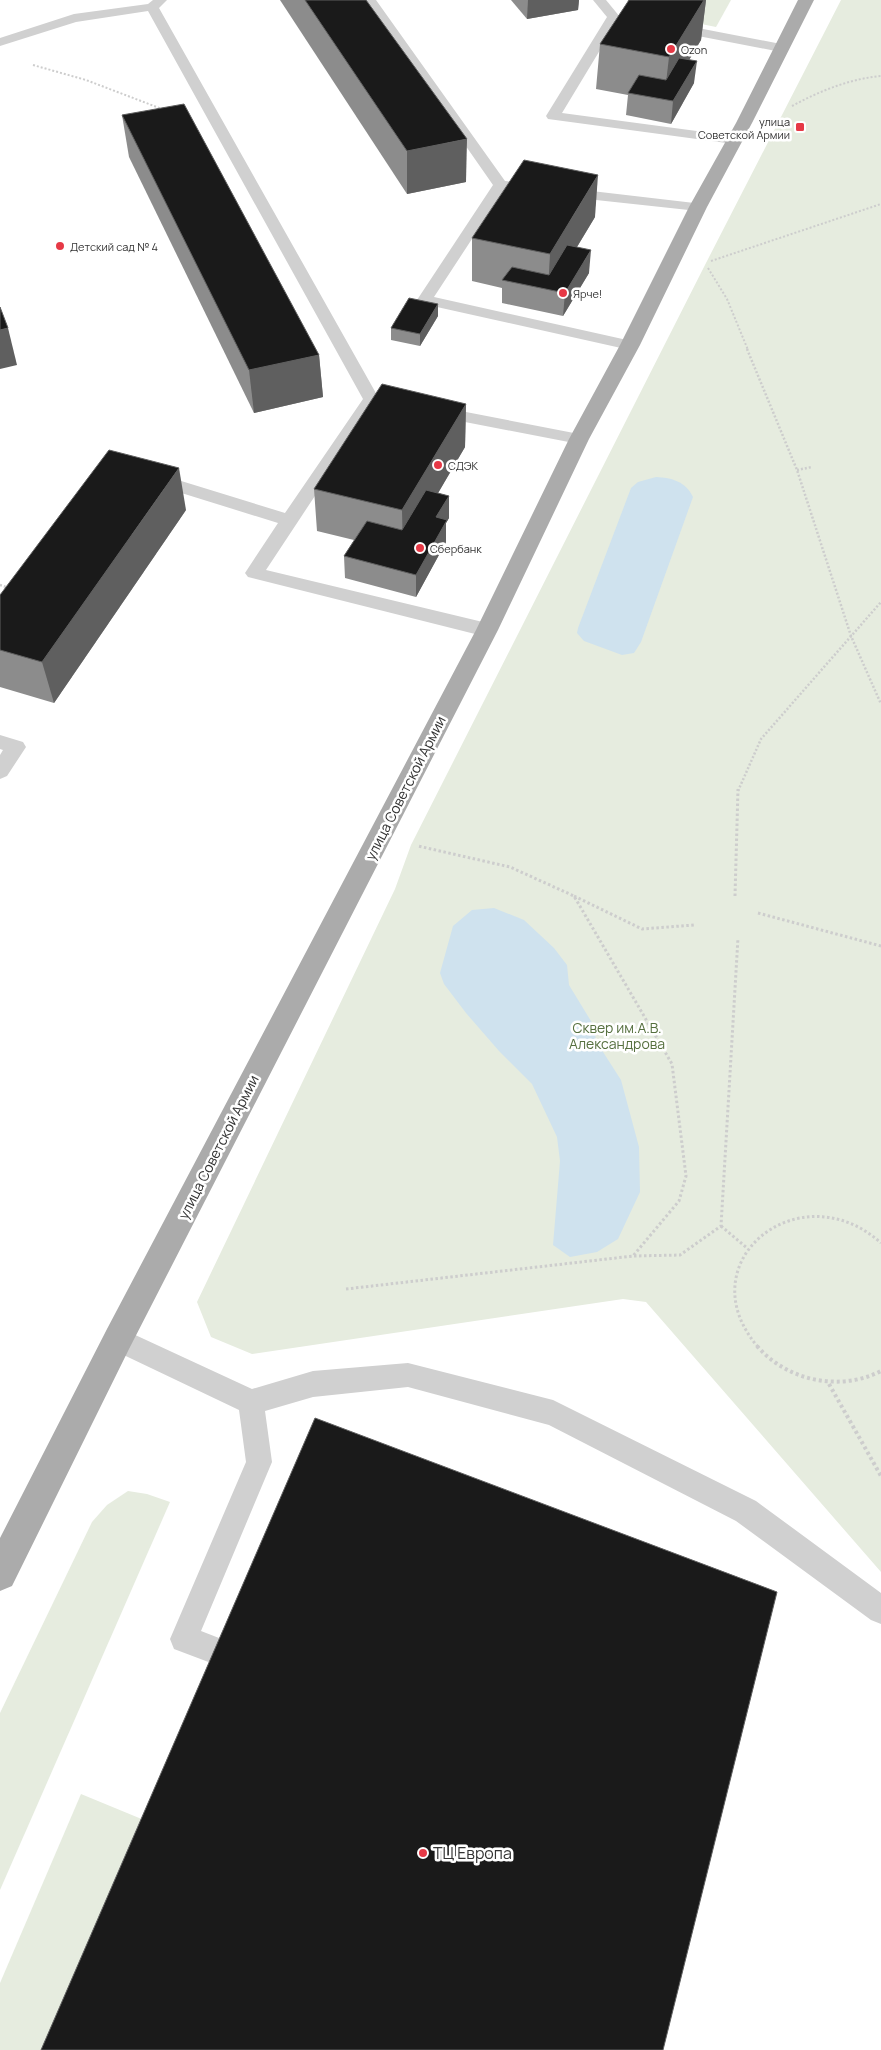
<svg xmlns="http://www.w3.org/2000/svg" width="881" height="2050" font-family="Manrope,sans-serif">
  <rect width="100%" height="100%" fill="#fff"/>
  <g fill="#e6ecdf">
    <path d="M 627,0 L 731,0 L 716,27 L 637,11 Z"/>
    <path d="M 841,0 L 881,0 L 881,1572 L 646,1302 L 623,1299 L 252,1354 L 211,1337 L 197,1302 L 395,889 L 411,845 L 706,263 Z"/>
    <path d="M 128,1491 L 147,1494 L 170,1502 L 0,1890 L 0,1713 L 92,1522 L 107,1505 Z"/>
    <path d="M 81,1794 L 144,1820 L 46,2050 L 0,2050 L 0,1983 Z"/>
  </g>
  <g fill="#cfe2ee">
    <path d="M 656,477 C 672,478 685,481 693,497 L 641,642 L 634,653 L 622,655 L 584,641 L 577,633 L 578,628 L 631,488 L 638,482 Z"/>
    <path d="M 494,908 L 524,920 L 554,948 L 567,965 L 569,985 L 594,1026 L 596,1041 L 621,1080 L 639,1147 L 640,1192 L 618,1239 L 597,1252 L 570,1257 L 553,1245 L 560,1161 L 557,1137 L 532,1084 L 499,1051 L 466,1013 L 444,984 L 440,973 L 453,926 L 472,910 Z"/>
  </g>
  <g fill="none" stroke-linecap="round" stroke-linejoin="round">
    <g stroke="#cdcdcd" stroke-width="2" stroke-dasharray="2 2" stroke-linecap="butt">
      <path d="M 33,65 L 86,80 L 162,109"/>
      <path d="M 792,106 C 820,91 849,79 881,76"/>
      <path d="M 711,261 L 881,204"/>
      <path d="M 708,268 L 727,299 L 748,350"/>
    </g>
    <g stroke="#cdcdcd" stroke-width="2.5" stroke-dasharray="2 2" stroke-linecap="butt">
      <path d="M 747,349 L 797,470 L 851,636 L 881,704"/>
      <path d="M 797,470 L 812,467"/>
      <path d="M 0,585 L 9,588"/>
      <path d="M 738,791 L 761,739 L 881,602"/>
    </g>
    <g stroke="#cdcdcd" stroke-width="3" stroke-dasharray="2.5 2.5" stroke-linecap="butt">
      <path d="M 574,896 L 642,929 L 694,925"/>
      <path d="M 735,896 L 738,789"/>
      <path d="M 758,913 L 881,946"/>
      <path d="M 721,1226 L 747,1248"/>
      <path d="M 634,1256 L 680,1255 L 721,1226 L 738,938"/>
      <path d="M 346,1289 L 633,1256 L 679,1201 L 686,1176 L 672,1064 L 574,896 L 510,867 L 418,846"/>
      <path d="M 758,1347 C 685,1262 800,1170 881,1243"/>
    </g>
    <g stroke="#cdcdcd" stroke-width="4" stroke-dasharray="3 3" stroke-linecap="butt">
      <path d="M 757,1346 C 787,1381 840,1392 881,1371"/>
      <path d="M 829,1384 L 881,1476"/>
    </g>
    <g fill="#d0d0d0" fill-rule="evenodd">
      <path d="M 153,0 L 167,0 L 159,8 L 377,395 L 407,401 L 409,405 L 407,409 L 401,410 L 375,405 L 266,570 L 487,623 L 494,625 L 496,630 L 494,635 L 487,637 L 248,577 L 245,573 L 278,523 L 146,482 L 143,478 L 146,474 L 152,472 L 285,513 L 363,399 L 148,11 L 76,22 L 0,46 L 0,38 L 74,14 L 148,4 Z"/>
      <path d="M 364,0 L 376,0 L 505,181 L 703,204 L 705,207 L 703,210 L 698,211 L 504,190 L 434,297 L 636,342 L 638,345 L 636,348 L 630,350 L 419,303 L 417,300 L 493,185 Z"/>
      <path d="M 593,0 L 606,0 L 620,17 L 562,113 L 734,136 L 741,140 L 739,143 L 734,144 L 548,119 L 546,116 L 607,17 Z"/>
      <path d="M 672,23 L 781,44 L 788,48 L 781,52 L 667,30 L 666,27 L 667,24 Z"/>
      <path d="M 435,406 L 579,434 L 585,435 L 587,439 L 585,443 L 579,444 L 429,415 L 427,411 L 429,407 Z"/>
      <path d="M 0,735 L 23,742 L 26,747 L 7,776 L 0,779 L 0,755 L 3,750 L 0,749 Z"/>
      <path d="M 118,1327 L 252,1389 L 313,1371 L 408,1363 L 553,1400 L 756,1501 L 881,1593 L 881,1624 L 871,1620 L 736,1521 L 549,1425 L 408,1387 L 313,1397 L 265,1411 L 272,1462 L 201,1631 L 237,1645 L 241,1655 L 237,1665 L 227,1669 L 174,1649 L 170,1639 L 246,1462 L 239,1410 L 109,1348 L 105,1339 L 109,1330 Z"/>
    </g>
    <path fill="#ababab" fill-rule="evenodd" d="M 798,0 L 814,0 L 752,123 L 707,207 L 640,345 L 589,439 L 498,630 L 129,1349 L 12,1586 L 0,1591 L 0,1538 L 107,1329 L 476,630 L 569,439 L 620,345 L 689,207 L 736,123 Z"/>
  </g>
  <g fill="#8c8c8c">
    <path d="M 280,0 L 366,0 L 466,182 L 407,194 Z"/>
    <path d="M 511,0 L 579,0 L 578,10 L 527,19 Z"/>
    <path d="M 629,0 L 706,0 L 701,40 L 689,60 L 694,83 L 671,124 L 626,115 L 628,95 L 596,89 L 600,44 Z"/>
    <path d="M 122,115 L 319,355 L 323,397 L 254,413 L 129,157 Z"/>
    <path d="M 595,217 L 577,247 L 589,273 L 563,316 L 502,303 L 502,288 L 472,281 L 472,238 Z"/>
    <path d="M 438,304 L 438,316 L 420,346 L 391,340 L 391,328 Z"/>
    <path d="M 466,404 L 465,447 L 438,493 L 449,496 L 449,518 L 446,523 L 446,542 L 416,597 L 345,578 L 344,556 L 354,540 L 317,531 L 314,489 Z"/>
    <path d="M 186,510 L 54,703 L 0,687 L 0,595 Z"/>
  </g>
  <g fill="#5f5f5f">
    <path d="M 528,0 L 579,0 L 578,10 L 527,19 Z"/>
    <path d="M 704,0 L 706,0 L 701,40 L 665,100 L 664,100 L 669,57 Z"/>
    <path d="M 697,61 L 694,83 L 671,124 L 673,101 Z"/>
    <path d="M 467,139 L 466,182 L 407,194 L 407,151 Z"/>
    <path d="M 598,175 L 595,217 L 551,290 L 548,290 L 550,254 Z"/>
    <path d="M 591,250 L 589,273 L 563,316 L 565,293 Z"/>
    <path d="M 438,304 L 438,316 L 420,346 L 420,334 Z"/>
    <path d="M 8,328 L 17,365 L 0,369 L 0,330 Z"/>
    <path d="M 319,355 L 323,397 L 254,413 L 249,370 Z"/>
    <path d="M 466,404 L 465,447 L 403,553 L 402,510 Z"/>
    <path d="M 179,468 L 186,510 L 54,703 L 42,662 Z"/>
    <path d="M 449,496 L 449,518 L 446,523 L 446,542 L 416,597 L 416,575 L 436,517 Z"/>
  </g>
  <g fill="#1a1a1a" stroke="#5f5f5f">
    <path d="M 305,0 L 366,0 L 467,139 L 407,151 Z"/>
    <path d="M 629,0 L 704,0 L 669,57 L 600,44 Z"/>
    <path d="M 679,58 L 697,61 L 673,101 L 628,93 L 639,75 L 666,80 Z"/>
    <path d="M 184,104 L 319,355 L 249,370 L 122,115 Z"/>
    <path d="M 524,160 L 598,175 L 550,254 L 472,238 Z"/>
    <path d="M 567,245 L 591,250 L 565,293 L 502,280 L 512,267 L 549,275 Z"/>
    <path d="M 409,298 L 438,304 L 420,334 L 391,328 Z"/>
    <path d="M 0,307 L 8,328 L 0,330 Z"/>
    <path d="M 382,384 L 466,404 L 402,510 L 314,489 Z"/>
    <path d="M 109,450 L 179,468 L 42,662 L 0,650 L 0,595 Z"/>
    <path d="M 426,490 L 449,496 L 436,517 L 447,520 L 416,575 L 344,556 L 367,521 L 402,530 Z"/>
    <path d="M 315,1418 L 777,1592 L 663,2050 L 41,2050 Z"/>
  </g>
  <g fill="#e63946" stroke="#fff" stroke-width="2">
    <circle cx="671" cy="49" r="5"/>
    <rect x="795" y="122" width="10" height="10" rx="2.5"/>
    <circle cx="60" cy="246" r="5"/>
    <circle cx="563" cy="293" r="5"/>
    <circle cx="438" cy="465" r="5"/>
    <circle cx="420" cy="548" r="5"/>
    <circle cx="423" cy="1853" r="5"/>
  </g>
  <g text-anchor="middle" dominant-baseline="central" stroke-width="5" stroke-linejoin="round" paint-order="stroke">
    <g font-size="11" fill="#333" stroke="#fff" text-anchor="start">
      <text x="681" y="49">Ozon</text>
      <text x="790" y="121" text-anchor="end">улица<tspan x="790" dy="13">Советской Армии</tspan></text>
      <text x="70" y="246">Детский сад № 4</text>
      <text x="573" y="293">Ярче!</text>
      <text x="448" y="465">СДЭК</text>
      <text x="430" y="548">Сбербанк</text>
    </g>
    <g font-size="14" fill="#333" stroke="#fff">
      <text transform="translate(405 788) rotate(-63)">улица Советской Армии</text>
      <text transform="translate(218 1147) rotate(-63)">улица Советской Армии</text>
    </g>
    <g font-size="14" fill="#56703f" stroke="#fff">
      <text x="617" y="1027">Сквер им.А.В.<tspan x="617" dy="16">Александрова</tspan></text>
    </g>
    <g font-size="16" fill="#333" stroke="#fff" text-anchor="start">
      <text x="433" y="1853">ТЦ Европа</text>
    </g>
  </g>
</svg>
